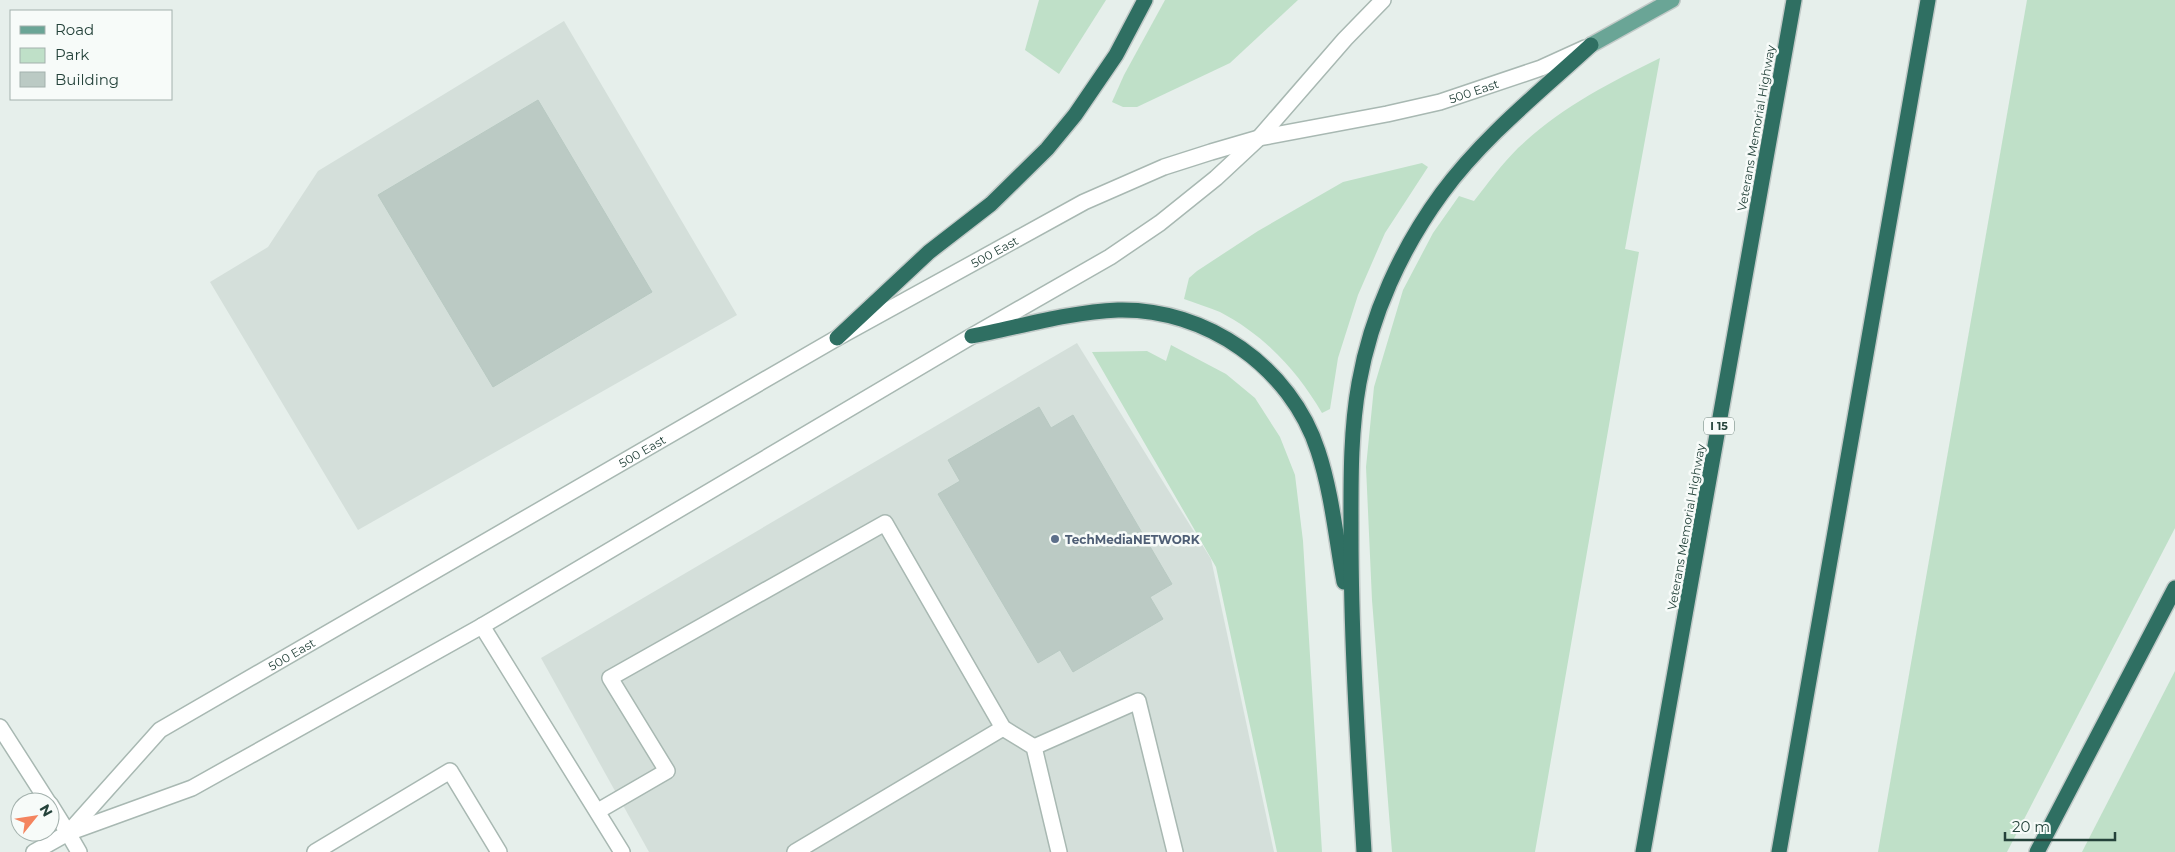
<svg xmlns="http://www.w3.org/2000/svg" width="2175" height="852" font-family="Montserrat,sans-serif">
  <rect width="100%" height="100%" fill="#e6efeb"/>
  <g fill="#d4dfda">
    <path d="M 564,21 L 737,315 L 358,530 L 210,282 L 268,247 L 318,171 Z"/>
    <path d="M 1077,343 L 1211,559 L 1274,852 L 649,852 L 541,658 Z"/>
  </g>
  <g fill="#bfe0c8">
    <path d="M 1039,0 L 1106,0 L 1059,74 L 1025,50 Z"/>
    <path d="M 1165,0 L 1298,0 L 1230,63 L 1137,107 L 1123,107 L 1112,102 L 1124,75 Z"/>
    <path d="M 2027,0 L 2175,0 L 2175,528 L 2007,852 L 1878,852 Z"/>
    <path d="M 1660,58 L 1625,249 L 1639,252 L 1535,852 L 1392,852 L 1372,600 L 1366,467 L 1374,387 L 1403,290 L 1433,233 L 1459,196 L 1474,201 C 1488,183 1502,164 1518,148 C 1560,108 1609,83 1660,58 Z"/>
    <path d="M 1422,163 L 1428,167 L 1385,233 L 1358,295 L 1338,358 L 1330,409 L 1322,413 C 1297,370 1264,335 1220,312 C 1208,307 1195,303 1184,299 L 1189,278 L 1197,271 L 1258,231 L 1343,182 Z"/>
    <path d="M 1171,345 L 1226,374 L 1255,398 L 1280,437 L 1295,475 L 1303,541 L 1322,852 L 1277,852 L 1216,567 L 1092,352 L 1147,351 L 1166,361 Z"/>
    <path d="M 2175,671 L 2175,852 L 2082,852 Z"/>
  </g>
  <g fill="#bbcac4" stroke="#b8c9c2">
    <path d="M 538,100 L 652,292 L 493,387 L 378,195 Z"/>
    <path d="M 1039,407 L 1051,428 L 1073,415 L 1172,584 L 1150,597 L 1163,619 L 1073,672 L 1060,650 L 1038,663 L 938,494 L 960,481 L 948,460 Z"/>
  </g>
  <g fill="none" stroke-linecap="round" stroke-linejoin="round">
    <g stroke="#a8b8b2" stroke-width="18">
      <g id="service">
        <path d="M 482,626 L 622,852"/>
        <path d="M 1034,747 L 1138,701 L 1175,852"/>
        <path d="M 598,811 L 667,771 L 610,678 L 885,523 L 1003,728 L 1034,747 L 1059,852"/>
        <path d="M 315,852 L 450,771 L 499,852"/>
        <path d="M 795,852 L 1003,728"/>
      </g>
    </g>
    <g stroke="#a8b8b2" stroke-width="18">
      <g id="minor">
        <path d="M 0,727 L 48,802"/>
        <path d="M 50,804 L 68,833"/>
      </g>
    </g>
    <g stroke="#a8b8b2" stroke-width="18">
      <g id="tertiary">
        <path id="s1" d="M 68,833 L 160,730 L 837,338 L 1084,202 L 1164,167 L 1211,152 L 1259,138 L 1387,114 L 1440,102 L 1541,68 L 1585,48"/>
        <path d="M 68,833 L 79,852"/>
        <path d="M 34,852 L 68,833 L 192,788 L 482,626 L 972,336 L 1110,257 L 1160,223 L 1216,178 L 1259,138 L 1345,39 L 1383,0"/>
      </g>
    </g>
    <g stroke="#c2cac8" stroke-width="18">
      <path id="primary" d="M 1591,45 L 1672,0"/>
    </g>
    <g stroke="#c2cac8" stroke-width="18">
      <g id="motorway">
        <path d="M 972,336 C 1019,327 1069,312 1118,310 C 1206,308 1291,367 1318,451 C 1332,493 1336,539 1344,582"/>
        <path d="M 837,338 L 929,252 L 991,204 L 1047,149 L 1075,115 L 1116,55 L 1145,0"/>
        <path d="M 1364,852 C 1358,746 1351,641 1351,535 C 1351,485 1350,433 1359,383 C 1371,315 1401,249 1442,193 C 1484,136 1540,92 1591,45"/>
        <path d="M 1643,852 L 1794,0"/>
        <path d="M 1779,852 L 1928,0"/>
        <path d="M 2037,852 L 2175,588"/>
      </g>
    </g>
    <use href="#service" stroke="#fff" stroke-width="15"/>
    <use href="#minor" stroke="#fff" stroke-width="15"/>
    <use href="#tertiary" stroke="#fff" stroke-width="15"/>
    <use href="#primary" stroke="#6aa596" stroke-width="15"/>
    <use href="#motorway" stroke="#2f6f62" stroke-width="15"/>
  </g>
  <circle fill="#5c6f8a" stroke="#f7fbf9" stroke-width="2" cx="1055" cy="539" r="5"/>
  <g text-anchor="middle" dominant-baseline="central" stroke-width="5" stroke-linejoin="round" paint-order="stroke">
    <rect fill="#f7fbf9" stroke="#637a73" stroke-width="1" x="1704" y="417.5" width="30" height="17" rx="4"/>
    <g font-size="11" font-weight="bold" fill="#24423a">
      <text x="1719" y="426">I 15</text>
    </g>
    <g font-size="12" fill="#24423a" stroke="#f7fbf9">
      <text stroke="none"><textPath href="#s1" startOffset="1609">500 East</textPath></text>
      <text transform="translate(1756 128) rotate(-80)">Veterans Memorial Highway</text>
      <text stroke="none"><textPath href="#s1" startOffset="1100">500 East</textPath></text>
      <text stroke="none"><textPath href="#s1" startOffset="695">500 East</textPath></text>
      <text transform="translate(1686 527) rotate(-80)">Veterans Memorial Highway</text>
      <text stroke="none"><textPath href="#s1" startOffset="290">500 East</textPath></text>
    </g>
    <g font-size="12" font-weight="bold" fill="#4e5e75" stroke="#f7fbf9" text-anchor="start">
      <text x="1065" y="539">TechMediaNETWORK</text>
    </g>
  </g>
  <rect x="10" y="10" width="162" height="90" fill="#f7fbf9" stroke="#a3b1ad"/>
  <rect x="20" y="26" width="25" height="8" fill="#6aa596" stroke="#a3b1ad"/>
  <text x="55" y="35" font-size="15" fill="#24423a">Road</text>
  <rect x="20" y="48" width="25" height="15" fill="#bfe0c8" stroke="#a3b1ad"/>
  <text x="55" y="60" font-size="15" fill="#24423a">Park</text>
  <rect x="20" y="72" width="25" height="15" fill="#bbcac4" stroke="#a3b1ad"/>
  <text x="55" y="85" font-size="15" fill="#24423a">Building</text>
  <g transform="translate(35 817) rotate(60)"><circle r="24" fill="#f7fbf9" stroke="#a3b1ad"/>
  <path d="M0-4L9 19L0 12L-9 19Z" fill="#f4845f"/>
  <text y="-8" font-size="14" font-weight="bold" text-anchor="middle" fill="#24423a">N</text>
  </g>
  <path d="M2005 832v8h110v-8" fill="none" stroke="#24423a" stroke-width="2.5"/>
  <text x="2012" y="832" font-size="15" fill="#24423a" stroke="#f7fbf9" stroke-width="4" paint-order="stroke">20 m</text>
</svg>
